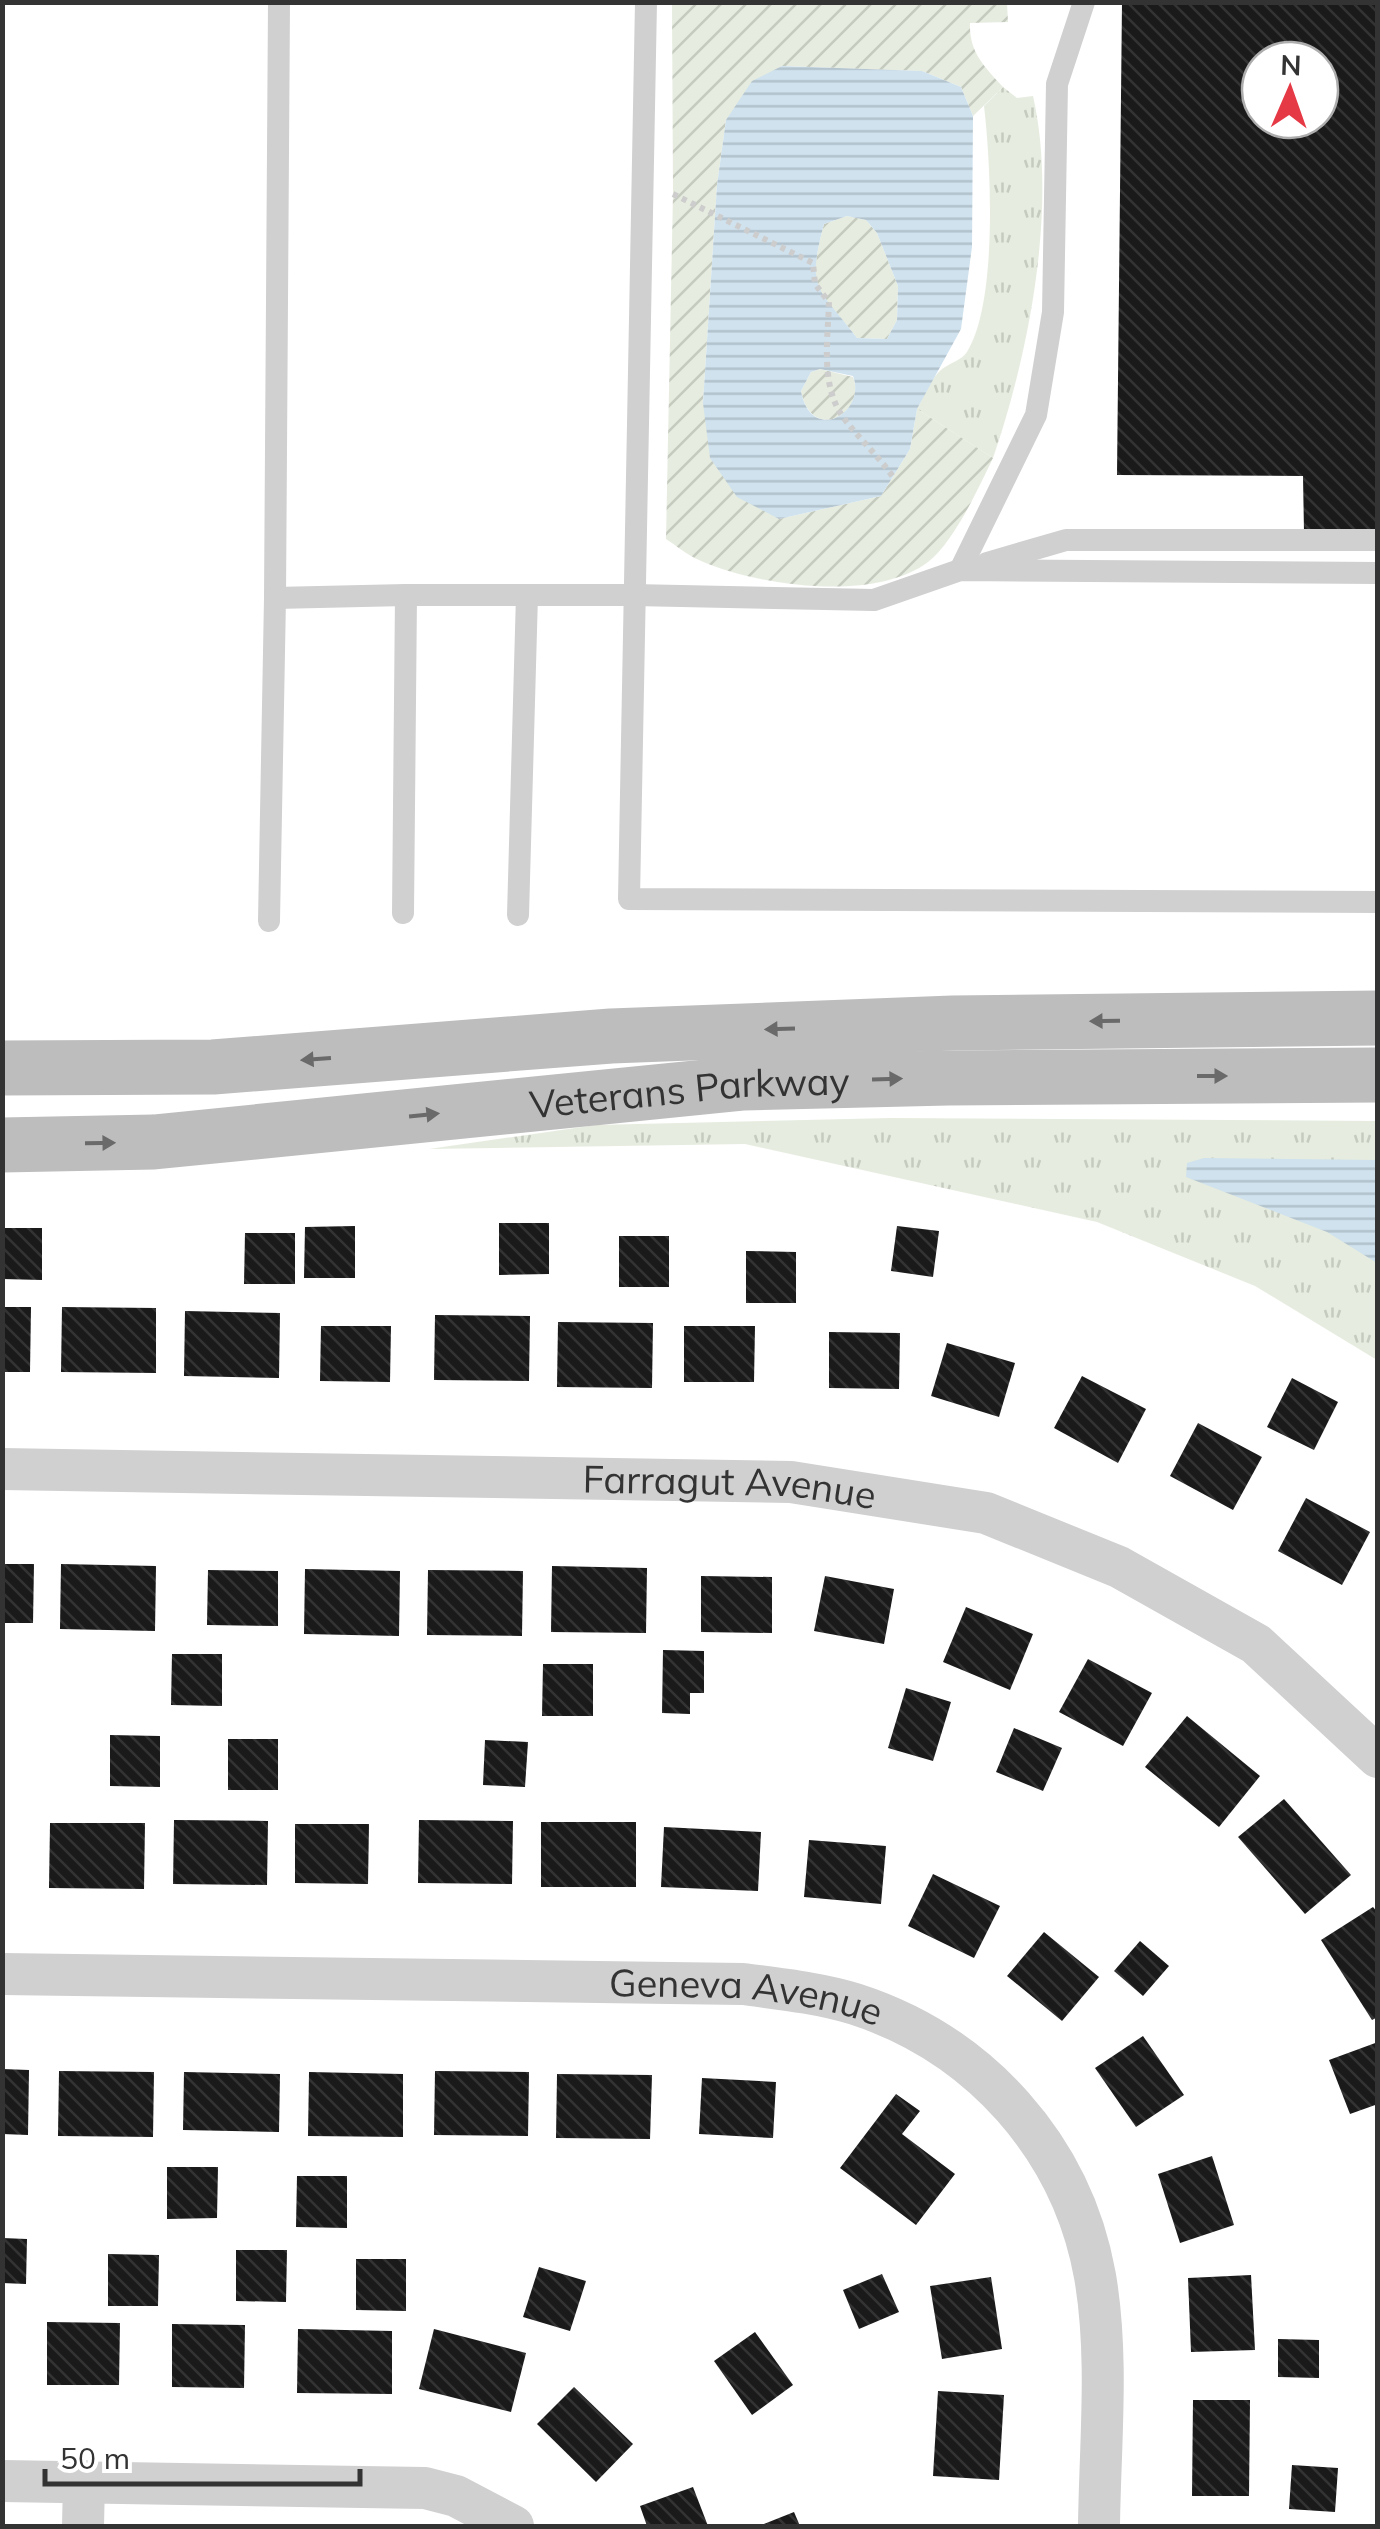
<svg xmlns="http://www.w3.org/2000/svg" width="1380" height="2529" font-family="Mulish,sans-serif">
  <defs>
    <pattern id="grass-tufts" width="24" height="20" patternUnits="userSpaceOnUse" patternTransform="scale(2.5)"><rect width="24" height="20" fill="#e6ecdf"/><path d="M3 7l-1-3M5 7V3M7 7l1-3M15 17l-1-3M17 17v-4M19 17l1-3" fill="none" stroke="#c6cbc0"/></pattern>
    <pattern id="garden-furrows" width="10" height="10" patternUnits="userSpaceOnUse" patternTransform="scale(2.5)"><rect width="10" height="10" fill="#e6ecdf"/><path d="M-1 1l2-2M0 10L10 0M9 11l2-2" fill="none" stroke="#c6cbc0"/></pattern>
    <pattern id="water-rules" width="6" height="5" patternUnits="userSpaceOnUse" patternTransform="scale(2.5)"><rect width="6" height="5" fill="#cfe2ee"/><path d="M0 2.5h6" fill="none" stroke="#b2c2cd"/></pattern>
    <pattern id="building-back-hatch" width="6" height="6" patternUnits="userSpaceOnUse" patternTransform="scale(2.5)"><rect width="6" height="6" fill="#1a1a1a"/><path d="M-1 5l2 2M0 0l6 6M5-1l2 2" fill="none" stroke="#333"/></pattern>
  </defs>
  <rect width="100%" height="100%" fill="#fff"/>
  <g fill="url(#grass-tufts)">
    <path d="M 1003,87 L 1017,98 L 1033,96 C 1058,206 1029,353 993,458 L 917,409 C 924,397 931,378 942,369 C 950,363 962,360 967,352 C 998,302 991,164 984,106 Z"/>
    <path d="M 891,1118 L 1377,1121 L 1377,1360 L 1255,1286 L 1097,1222 L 745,1144 L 429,1149 L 596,1125 Z"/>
  </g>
  <g fill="url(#garden-furrows)">
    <path d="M 672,3 L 1007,3 L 1008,22 L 970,23 C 969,52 984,66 1003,87 L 973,116 L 961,87 L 922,71 L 782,66 L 726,120 L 717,185 L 703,403 L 779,519 L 881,496 L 910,449 L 917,409 L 993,458 C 979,487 954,542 928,562 C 874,603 757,586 699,560 C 687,555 677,546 666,539 L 673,194 Z"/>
    <path d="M 847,216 L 866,220 L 877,233 L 898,286 L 897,320 L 887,339 L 857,338 C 817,286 806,292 824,224 Z"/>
    <path d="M 820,369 L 853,377 C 867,414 811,444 801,391 L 811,372 Z"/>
  </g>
  <g fill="url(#water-rules)" fill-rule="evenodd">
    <path d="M 782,66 L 922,71 L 961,87 L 973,116 L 972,247 L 961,329 L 917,409 L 910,449 L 881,496 L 779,519 L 737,497 L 710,458 L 703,403 L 717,185 L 726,120 L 752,81 ZM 847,216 L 866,220 L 877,233 L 898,286 L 897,320 L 887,339 L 857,338 C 818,286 806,292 824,224 ZM 820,369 L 853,376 C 867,413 811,445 801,391 L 811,372 Z"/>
    <path d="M 1204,1158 L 1377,1160 L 1377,1263 L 1327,1232 L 1186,1177 L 1187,1163 Z"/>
  </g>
  <g fill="url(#building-back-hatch)" fill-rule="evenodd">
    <path d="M 1122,2 L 1378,2 L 1378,533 L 1304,532 L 1303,476 L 1117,475 ZM 1260,60 L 1320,60 L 1320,120 L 1260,120 Z"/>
    <path d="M 499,1223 L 549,1223 L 549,1274 L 499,1275 Z"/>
    <path d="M 355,1226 L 355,1278 L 304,1278 L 305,1227 Z"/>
    <path d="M 897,1226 L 939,1231 L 933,1277 L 891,1271 Z"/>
    <path d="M 2,1228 L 42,1228 L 42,1280 L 2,1279 Z"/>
    <path d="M 245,1233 L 295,1233 L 295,1284 L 244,1284 Z"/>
    <rect x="619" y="1236" width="50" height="51"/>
    <path d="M 746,1251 L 796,1252 L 796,1303 L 746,1303 Z"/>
    <path d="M 2,1307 L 31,1307 L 30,1372 L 2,1372 Z"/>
    <path d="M 62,1307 L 156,1308 L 156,1373 L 61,1372 Z"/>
    <path d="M 185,1311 L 280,1313 L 279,1378 L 184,1376 Z"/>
    <path d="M 435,1315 L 530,1316 L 529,1381 L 434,1380 Z"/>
    <path d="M 558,1322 L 653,1323 L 652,1388 L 557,1387 Z"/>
    <path d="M 321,1326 L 391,1326 L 390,1382 L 320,1381 Z"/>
    <path d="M 684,1326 L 755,1326 L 754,1382 L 684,1382 Z"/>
    <path d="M 829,1332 L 900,1333 L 899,1389 L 829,1388 Z"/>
    <path d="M 947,1343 L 1015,1363 L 999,1417 L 931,1396 Z"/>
    <path d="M 1082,1376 L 1146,1409 L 1118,1463 L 1054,1428 Z"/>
    <path d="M 1292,1378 L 1338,1402 L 1314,1450 L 1267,1427 Z"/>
    <path d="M 1198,1423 L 1262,1457 L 1233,1510 L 1170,1476 Z"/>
    <path d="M 1306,1498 L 1370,1532 L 1342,1585 L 1278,1551 Z"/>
    <path d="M 2,1564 L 34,1564 L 33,1623 L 2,1623 Z"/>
    <path d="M 61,1564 L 156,1566 L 155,1631 L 60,1629 Z"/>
    <path d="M 552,1566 L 647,1568 L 646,1633 L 551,1632 Z"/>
    <path d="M 305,1569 L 400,1571 L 399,1636 L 304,1634 Z"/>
    <path d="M 208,1570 L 278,1571 L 278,1626 L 207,1625 Z"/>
    <path d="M 428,1570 L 523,1571 L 522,1636 L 427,1635 Z"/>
    <path d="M 701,1576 L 772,1577 L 772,1633 L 701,1632 Z"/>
    <path d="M 825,1576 L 894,1589 L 884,1644 L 814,1631 Z"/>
    <path d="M 966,1607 L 1033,1634 L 1010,1690 L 943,1662 Z"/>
    <path d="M 663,1650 L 704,1651 L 704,1693 L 690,1693 L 690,1714 L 662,1713 Z"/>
    <path d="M 172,1654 L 222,1654 L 222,1706 L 171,1705 Z"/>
    <path d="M 1088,1659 L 1152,1693 L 1123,1746 L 1059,1712 Z"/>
    <path d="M 543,1664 L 593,1664 L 593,1716 L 542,1716 Z"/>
    <path d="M 906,1688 L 951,1702 L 933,1761 L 888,1748 Z"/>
    <path d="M 1187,1716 L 1260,1776 L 1219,1827 L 1145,1767 Z"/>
    <path d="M 1014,1728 L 1062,1748 L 1043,1791 L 996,1772 Z"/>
    <path d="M 110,1735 L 160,1736 L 160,1787 L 110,1786 Z"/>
    <rect x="228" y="1739" width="50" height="51"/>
    <path d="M 485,1740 L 528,1742 L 525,1787 L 483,1785 Z"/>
    <path d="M 1284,1799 L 1351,1875 L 1305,1914 L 1238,1837 Z"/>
    <path d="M 174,1820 L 268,1821 L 267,1885 L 173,1884 Z"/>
    <path d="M 419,1820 L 513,1821 L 512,1884 L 418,1883 Z"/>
    <rect x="541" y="1822" width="95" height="65"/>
    <path d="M 50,1823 L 145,1823 L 144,1889 L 49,1888 Z"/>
    <path d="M 295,1824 L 369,1824 L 368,1884 L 295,1883 Z"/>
    <path d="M 664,1827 L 761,1832 L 758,1891 L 661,1887 Z"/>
    <path d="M 809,1840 L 886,1846 L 881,1904 L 804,1897 Z"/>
    <path d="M 933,1874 L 1000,1906 L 974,1958 L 908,1926 Z"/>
    <path d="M 1373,1907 L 1378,1913 L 1378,2017 L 1372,2020 L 1321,1940 Z"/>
    <path d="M 1044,1932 L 1099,1977 L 1062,2021 L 1007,1976 Z"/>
    <path d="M 1140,1941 L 1169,1966 L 1143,1996 L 1114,1971 Z"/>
    <path d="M 1143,2036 L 1184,2095 L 1136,2127 L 1095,2068 Z"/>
    <path d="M 1378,2042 L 1378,2104 L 1350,2114 L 1329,2060 Z"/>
    <path d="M 2,2069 L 29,2070 L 28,2135 L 2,2134 Z"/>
    <path d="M 59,2071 L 154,2072 L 153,2137 L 58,2136 Z"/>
    <path d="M 435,2071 L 529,2072 L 528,2136 L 434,2135 Z"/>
    <path d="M 184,2072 L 280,2074 L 279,2132 L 183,2130 Z"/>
    <path d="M 309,2072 L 403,2074 L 403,2137 L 308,2136 Z"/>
    <path d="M 557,2074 L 652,2075 L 650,2139 L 556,2138 Z"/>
    <path d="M 702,2078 L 776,2082 L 773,2138 L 699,2134 Z"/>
    <path d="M 896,2094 L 920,2111 L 902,2134 L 955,2174 L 916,2225 L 840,2168 Z"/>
    <path d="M 1212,2156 L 1234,2225 L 1180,2243 L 1158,2174 Z"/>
    <path d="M 167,2167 L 218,2167 L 217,2218 L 167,2219 Z"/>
    <path d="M 297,2176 L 347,2176 L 347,2228 L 296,2227 Z"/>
    <path d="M 2,2238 L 27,2239 L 26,2284 L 2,2283 Z"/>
    <path d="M 236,2250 L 287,2250 L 286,2302 L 236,2301 Z"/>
    <path d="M 108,2254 L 159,2255 L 158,2306 L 108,2306 Z"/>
    <path d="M 356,2259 L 406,2259 L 406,2311 L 356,2310 Z"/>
    <path d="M 539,2267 L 586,2281 L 570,2331 L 523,2317 Z"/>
    <path d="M 882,2274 L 899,2312 L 859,2329 L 843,2290 Z"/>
    <path d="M 1251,2275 L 1255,2350 L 1191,2352 L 1188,2278 Z"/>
    <path d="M 991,2277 L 1002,2349 L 942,2359 L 930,2286 Z"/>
    <path d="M 47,2322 L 120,2323 L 119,2385 L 47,2385 Z"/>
    <path d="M 172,2324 L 245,2325 L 244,2388 L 172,2387 Z"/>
    <path d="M 298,2329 L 392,2331 L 392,2394 L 297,2393 Z"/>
    <path d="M 434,2329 L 526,2353 L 511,2412 L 419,2389 Z"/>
    <path d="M 755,2332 L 793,2385 L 752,2415 L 714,2361 Z"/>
    <path d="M 1278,2339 L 1319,2340 L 1319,2378 L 1278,2377 Z"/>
    <path d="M 574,2387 L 633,2444 L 596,2482 L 537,2424 Z"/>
    <path d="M 938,2391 L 1004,2395 L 999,2480 L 933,2476 Z"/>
    <path d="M 1193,2400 L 1250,2400 L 1249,2496 L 1192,2496 Z"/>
    <path d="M 1292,2465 L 1338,2468 L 1335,2512 L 1289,2509 Z"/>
    <path d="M 693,2487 L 708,2526 L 647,2526 L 640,2506 Z"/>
    <path d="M 794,2512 L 800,2526 L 759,2526 Z"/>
  </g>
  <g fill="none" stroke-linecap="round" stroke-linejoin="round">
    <path stroke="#cdcdcd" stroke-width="6" stroke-dasharray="5 5" stroke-linecap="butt" d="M 673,194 L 813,263 L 815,284 L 829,302 C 828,338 820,385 843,417 C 858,438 878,455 893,477"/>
    <g stroke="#d0d0d0" stroke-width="22">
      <path d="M 279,2 L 275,598 L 406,595 L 633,595 L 874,600 L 960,570 L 1378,573"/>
      <path d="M 646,2 L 629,899 L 1378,902"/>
      <path d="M 987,563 L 1066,540 L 1378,540"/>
      <path d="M 960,570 L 1036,415 L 1053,312 L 1057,84 L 1084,2"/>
      <path d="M 403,913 L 406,595"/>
      <path d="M 518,915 L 527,595"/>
      <path d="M 269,921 L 275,598"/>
    </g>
    <g stroke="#d0d0d0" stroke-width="42">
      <path id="s1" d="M 2,1469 L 791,1482 L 986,1513 L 1119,1567 L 1256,1644 L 1378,1757"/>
      <path id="s2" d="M 2,1974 L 743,1984 C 781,1989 819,1993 855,2004 C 979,2044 1072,2147 1095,2276 C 1109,2357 1100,2444 1099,2526"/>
      <path d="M 2,2481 L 425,2488 L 456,2496 L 513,2526"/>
      <path d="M 83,2526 L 84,2481"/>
    </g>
    <g stroke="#bdbdbd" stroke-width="55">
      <path d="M 2,1068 L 213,1067 L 611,1036 L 953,1023 L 1378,1018"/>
      <path id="s3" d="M 2,1145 L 154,1142 L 744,1083 L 948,1078 L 1378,1075"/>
    </g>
  </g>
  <defs><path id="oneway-solid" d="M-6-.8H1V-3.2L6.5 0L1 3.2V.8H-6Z" transform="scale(2.5)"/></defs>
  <g fill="#6a6a6a">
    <use href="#oneway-solid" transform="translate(1105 1021) rotate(179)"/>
    <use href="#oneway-solid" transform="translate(780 1029) rotate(178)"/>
    <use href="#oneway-solid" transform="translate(316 1059) rotate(176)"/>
    <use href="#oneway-solid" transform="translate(1212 1076)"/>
    <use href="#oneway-solid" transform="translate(887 1079) rotate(-2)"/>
    <use href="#oneway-solid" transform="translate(424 1115) rotate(-6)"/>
    <use href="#oneway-solid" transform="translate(100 1143) rotate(-1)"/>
  </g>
  <g text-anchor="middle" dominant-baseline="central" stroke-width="10" stroke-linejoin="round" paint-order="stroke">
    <g font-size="38" fill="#333" stroke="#fff">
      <text stroke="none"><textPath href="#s3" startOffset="690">Veterans Parkway</textPath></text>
      <text stroke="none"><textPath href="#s1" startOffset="728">Farragut Avenue</textPath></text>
      <text stroke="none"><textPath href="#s2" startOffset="745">Geneva Avenue</textPath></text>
    </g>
  </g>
  <rect width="1380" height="2529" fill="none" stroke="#333333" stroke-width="10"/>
  <g transform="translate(1290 90) rotate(2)"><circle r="48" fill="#ffffff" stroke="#adadad" stroke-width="2.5"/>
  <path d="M0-8L18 38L0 25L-18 38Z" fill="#e63946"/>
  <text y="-15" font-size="28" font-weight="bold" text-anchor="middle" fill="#333333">N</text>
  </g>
  <path d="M45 2469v15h315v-15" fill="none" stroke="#333333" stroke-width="5"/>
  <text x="60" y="2469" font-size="30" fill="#333333" stroke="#ffffff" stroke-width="8" paint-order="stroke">50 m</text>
</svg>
